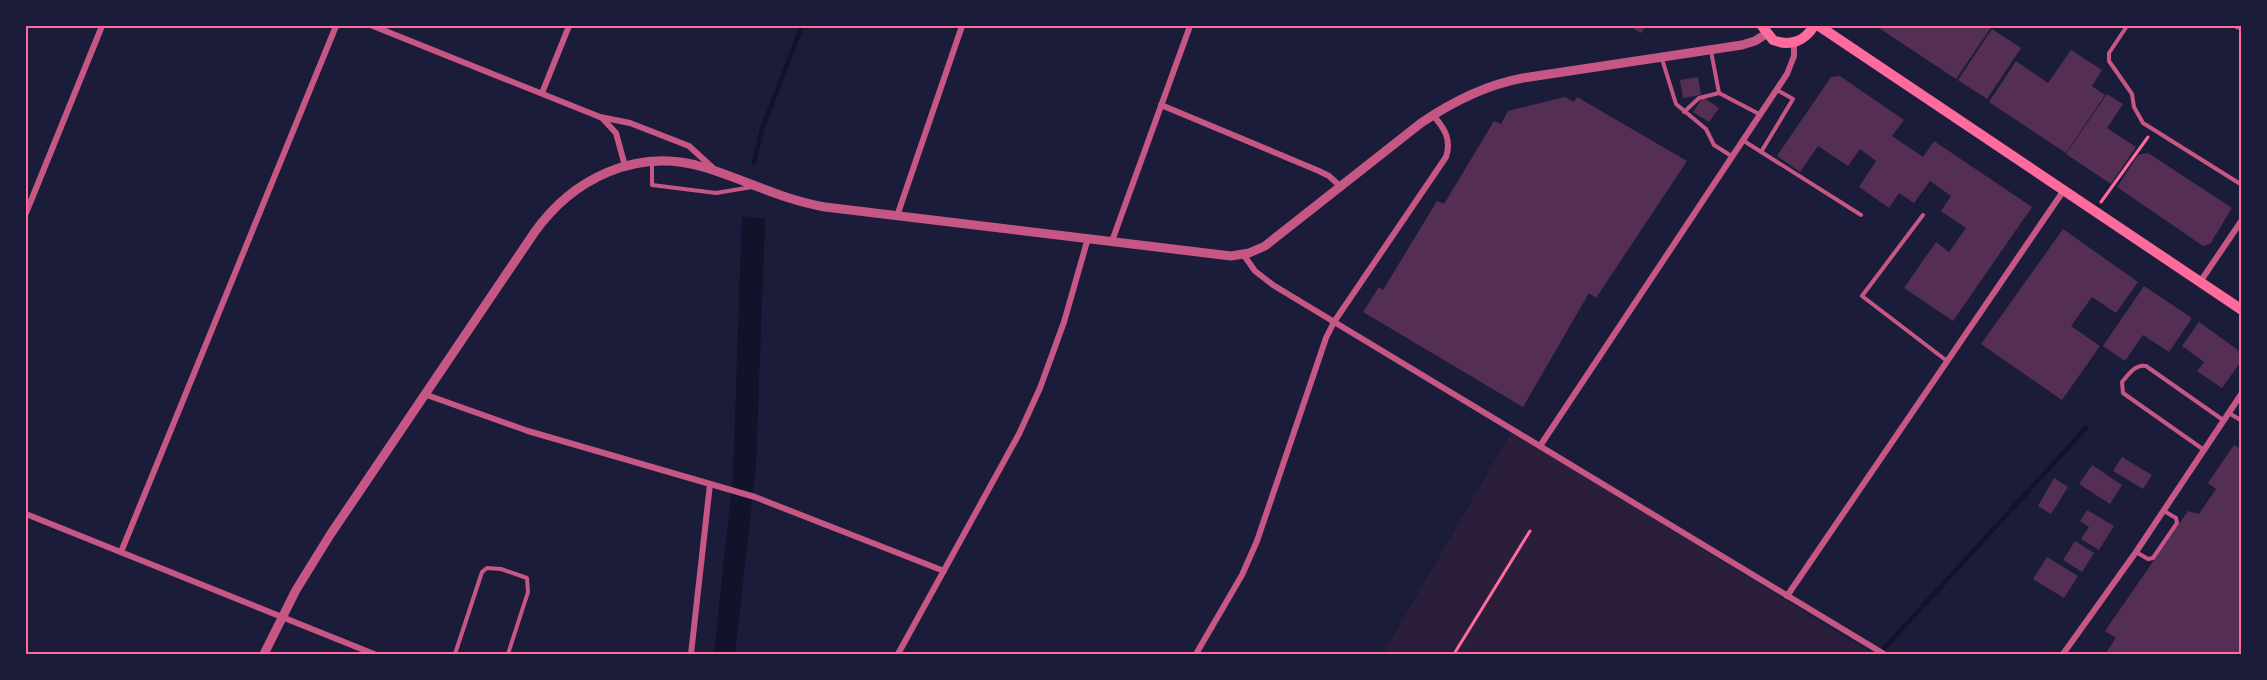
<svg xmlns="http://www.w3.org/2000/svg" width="2267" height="680" font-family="Roboto,sans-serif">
  <rect width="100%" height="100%" fill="#1b1b3a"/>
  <path fill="#2a1e3b" d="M 1512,431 L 1872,654 L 1383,654 Z"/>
  <path fill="#12122b" d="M 742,216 L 765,219 L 756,466 L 735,654 L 714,654 L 733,476 Z"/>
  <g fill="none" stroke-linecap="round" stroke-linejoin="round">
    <g stroke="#12122b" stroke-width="4.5">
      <path d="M 754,163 L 762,129 L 802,26"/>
      <path d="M 1879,654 L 2086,428"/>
    </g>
  </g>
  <g fill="#542f53">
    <path d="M 1629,26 L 1646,26 L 1641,33 Z"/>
    <path d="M 1876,26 L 1992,26 L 1956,79 Z"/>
    <path d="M 1992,29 L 2021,48 L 1987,99 L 1958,80 Z"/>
    <path d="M 2071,50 L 2102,70 L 2092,86 L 2105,95 L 2066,153 L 1989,102 L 2016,61 L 2048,83 Z"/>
    <path d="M 1840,76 L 1904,120 L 1892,136 L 1923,157 L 1934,141 L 2032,207 L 1953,321 L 1904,288 L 1936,242 L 1949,252 L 1966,228 L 1941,211 L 1951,196 L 1930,181 L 1914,203 L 1899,193 L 1889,208 L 1859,187 L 1876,161 L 1860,149 L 1848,166 L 1818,146 L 1800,172 L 1777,156 L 1831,77 Z"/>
    <path d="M 1698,77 L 1701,95 L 1683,98 L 1680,80 Z"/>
    <path d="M 2107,94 L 2123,104 L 2107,128 L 2136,147 L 2111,184 L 2066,154 Z"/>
    <path d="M 1565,97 L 1574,102 L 1577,97 L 1687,161 L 1596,298 L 1589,293 L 1523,407 L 1363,312 L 1379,287 L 1383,290 L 1437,201 L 1444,204 L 1494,121 L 1501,124 L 1508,111 Z"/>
    <path d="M 1703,97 L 1719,108 L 1709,122 L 1693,112 Z"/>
    <path d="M 2148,153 L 2232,208 L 2210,244 L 2203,246 L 2117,187 L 2138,155 Z"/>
    <path d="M 2063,229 L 2138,282 L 2116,313 L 2092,297 L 2071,326 L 2100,346 L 2062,400 L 1981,344 Z"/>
    <path d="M 2144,286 L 2192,318 L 2169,352 L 2143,335 L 2125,361 L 2103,346 Z"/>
    <path d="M 2199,322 L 2242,353 L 2242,360 L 2222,388 L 2197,371 L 2204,362 L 2182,346 Z"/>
    <path d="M 2234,445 L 2242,449 L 2242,654 L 2105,654 L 2116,638 L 2105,631 L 2188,511 L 2199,514 L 2216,489 L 2208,483 Z"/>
    <path d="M 2122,457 L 2152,475 L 2143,489 L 2113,471 Z"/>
    <path d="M 2092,465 L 2122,485 L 2110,504 L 2079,484 Z"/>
    <path d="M 2054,478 L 2068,487 L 2051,514 L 2038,506 Z"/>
    <path d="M 2087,510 L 2114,526 L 2099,550 L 2081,539 L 2089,527 L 2080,521 Z"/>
    <path d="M 2075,541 L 2094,553 L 2082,572 L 2063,560 Z"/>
    <path d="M 2047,557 L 2078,576 L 2064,598 L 2033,579 Z"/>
  </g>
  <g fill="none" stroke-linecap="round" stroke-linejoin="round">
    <g stroke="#ff6b9d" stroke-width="3">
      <path d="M 2101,202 L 2148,137"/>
      <path d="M 1454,654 L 1530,531"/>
    </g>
    <g stroke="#c65784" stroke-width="4">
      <path d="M 2127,26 L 2109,53 L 2109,61 L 2132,94 L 2134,107 L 2143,123 L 2242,185"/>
      <path d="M 1711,51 L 1719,93 L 1761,115"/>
      <path d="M 1662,59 L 1676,104 L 1706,129 L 1714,145 L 1733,157"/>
      <path d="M 1684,112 L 1699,98 L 1719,93"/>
      <path d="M 1744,141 L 1861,215"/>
      <path d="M 1761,152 L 1793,99 L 1777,90"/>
      <path d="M 652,162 L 652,185 L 716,193 L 752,187"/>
      <path d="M 1923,215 L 1862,296 L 1947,361"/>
      <path d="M 2229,413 L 2242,421"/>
      <path d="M 2204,450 L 2123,393 L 2122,382 C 2129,374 2135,364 2146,366 L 2223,420"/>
      <path d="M 2136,552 L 2148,559 L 2153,558 L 2177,523 L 2176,518 L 2164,511"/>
      <path d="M 455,654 L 482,572 L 487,568 L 501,569 L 527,578 L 528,592 L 508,654"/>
    </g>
    <g stroke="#c65784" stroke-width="6">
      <path d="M 373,26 L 600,117 L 630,123 L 689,146 L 713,168"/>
      <path d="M 2237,26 L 2242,28"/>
      <path d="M 542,93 L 569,26"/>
      <path d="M 1161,105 L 1319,171 L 1329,176 L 1340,186"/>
      <path d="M 603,119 L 616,133 L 625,166"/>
      <path d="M 26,213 L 102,26"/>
      <path d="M 897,216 L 962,26"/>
      <path d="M 1112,241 L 1190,26"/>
      <path d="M 1243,254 L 1255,271 L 1273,285 L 1884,654"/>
      <path d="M 2200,282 L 2242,220"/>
      <path d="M 424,394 L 528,431 L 755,497 L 944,571"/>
      <path d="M 1540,446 L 1787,74 L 1794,56 L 1794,42"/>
      <path d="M 26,514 L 374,654"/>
      <path d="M 121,552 L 336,26"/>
      <path d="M 1787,596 L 2064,190"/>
      <path d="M 691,654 L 710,484"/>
      <path d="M 898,654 L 1019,434 L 1040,388 L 1064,322 L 1088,238"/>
      <path d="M 1196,654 L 1242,575 L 1257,541 L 1326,338 L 1334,322 L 1446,157 C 1452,139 1444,128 1433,115"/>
      <path d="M 2063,654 L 2136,552 L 2242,393"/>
    </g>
    <path stroke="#c65784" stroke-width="9" d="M 264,654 L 296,590 L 330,535 L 534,233 C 572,179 636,147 703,167 C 744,179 782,200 825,207 L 1231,256 L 1249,253 L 1265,246 L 1421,123 C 1452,102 1485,85 1523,78 L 1742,45 L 1755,41 L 1766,34"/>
    <g stroke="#ff6b9d" stroke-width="10">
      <path d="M 1762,26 L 1773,40 C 1790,47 1805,41 1814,26"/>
      <path d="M 1819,26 L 2242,310"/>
    </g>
  </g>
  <rect width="2267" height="680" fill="none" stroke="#1b1b3a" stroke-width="54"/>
  <rect x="27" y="27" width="2213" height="626" fill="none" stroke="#ff6b9d" stroke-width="2"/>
</svg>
